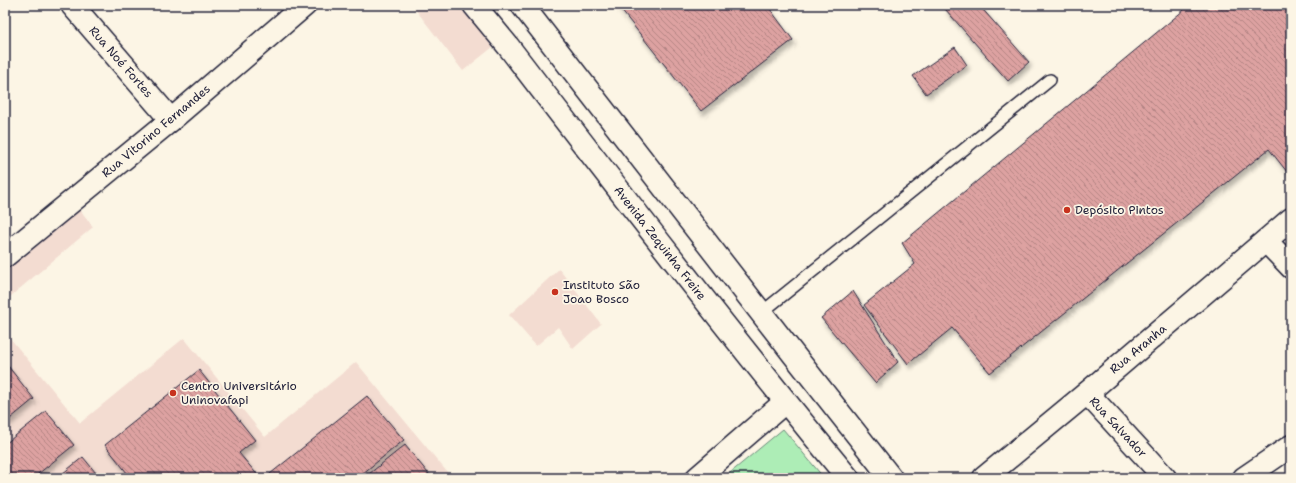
<svg xmlns="http://www.w3.org/2000/svg" width="1296" height="483" font-family="'Shantell Sans',sans-serif">
  <defs>
    <pattern id="building-back-hatch" width="6" height="6" patternUnits="userSpaceOnUse"><rect width="6" height="6" fill="#dda2a1"/><path d="M-1 5l2 2M0 0l6 6M5-1l2 2" fill="none" stroke="#b38484"/></pattern>
    <filter id="shadow"><feDropShadow dx="2.5" dy="4.5" stdDeviation="2" flood-color="#0004"/></filter>
  </defs>
  <rect width="100%" height="100%" fill="#fcf5e5"/>
  <filter id="ink" filterUnits="userSpaceOnUse"><feTurbulence type="fractalNoise" baseFrequency=".025" numOctaves="2"/><feDisplacementMap in="SourceGraphic" scale="8" xChannelSelector="R" yChannelSelector="G"/><feConvolveMatrix kernelMatrix="1 2 1 2 8 2 1 2 1" color-interpolation-filters="sRGB"/></filter>
  <g filter="url(#ink)">
    <g fill="#f3dcd1">
      <path d="M 412,5 L 459,5 L 493,47 L 463,71 Z"/>
      <path d="M 78,207 L 93,227 L 5,301 L 5,269 Z"/>
      <path d="M 559,269 L 601,324 L 573,349 L 558,327 L 536,346 L 509,315 Z"/>
      <path d="M 5,332 L 80,423 L 184,338 L 265,437 L 356,362 L 452,478 L 5,478 Z"/>
    </g>
    <path fill="#adedb6" stroke="#688878" d="M 783,429 L 824,478 L 724,478 Z"/>
    <g fill="url(#building-back-hatch)" stroke="#22223b" filter="url(#shadow)">
      <path d="M 617,5 L 767,5 L 793,40 L 701,111 Z"/>
      <path d="M 949,5 L 979,5 L 1029,62 L 1008,81 L 945,9 Z"/>
      <path d="M 1190,5 L 1291,5 L 1291,177 L 1269,149 L 990,373 L 952,328 L 908,364 L 864,305 L 915,264 L 902,243 Z"/>
      <path d="M 955,47 L 967,65 L 926,94 L 913,76 Z"/>
      <path d="M 853,291 L 898,362 L 875,383 L 821,318 Z"/>
      <path d="M 8,366 L 34,399 L 5,423 L 5,369 Z"/>
      <path d="M 199,370 L 255,440 L 239,453 L 260,478 L 131,478 L 105,445 Z"/>
      <path d="M 367,396 L 404,440 L 357,478 L 265,478 Z"/>
      <path d="M 46,411 L 74,445 L 33,478 L 5,478 L 5,444 Z"/>
      <path d="M 405,445 L 432,478 L 364,478 Z"/>
      <path d="M 83,457 L 100,478 L 57,478 Z"/>
    </g>
    <g fill="none" stroke-linecap="round" stroke-linejoin="round">
      <g stroke="#22223b" stroke-width="14">
        <path id="lane" d="M 761,313 L 1050,80"/>
      </g>
      <g stroke="#22223b" stroke-width="25">
        <g id="street">
          <path d="M 72,5 L 171,120"/>
          <path d="M 1266,241 L 1291,267"/>
          <path d="M 5,256 L 171,120 L 305,5"/>
          <path d="M 1087,393 L 1165,478"/>
          <path d="M 697,478 L 785,402"/>
          <path d="M 984,478 L 1087,393 L 1291,219"/>
          <path d="M 1244,478 L 1291,446"/>
        </g>
      </g>
      <g stroke="#22223b" stroke-width="25">
        <g id="secondary">
          <path d="M 474,5 L 508,46 C 619,191 731,336 848,478"/>
          <path d="M 522,5 L 794,355 L 891,478"/>
        </g>
      </g>
      <use href="#lane" stroke="#fcf5e5" stroke-width="11"/>
      <use href="#street" stroke="#fcf5e5" stroke-width="22"/>
      <use href="#secondary" stroke="#fcf5e5" stroke-width="22"/>
    </g>
  </g>
  <g fill="#c8321e" stroke="#fcf5e5" stroke-width="1.5">
    <circle cx="1067" cy="210" r="4"/>
    <circle cx="555" cy="292" r="4"/>
    <circle cx="173" cy="393" r="4"/>
  </g>
  <g text-anchor="middle" dominant-baseline="central" stroke-width="3.5" stroke-linejoin="round" paint-order="stroke">
    <g font-size="12" fill="#22223b" stroke="#fcf5e5">
      <text transform="translate(121 62) rotate(49)">Rua Noé Fortes</text>
      <text transform="translate(156 131) rotate(-40)">Rua Vitorino Fernandes</text>
      <text transform="translate(660 243) rotate(52)">Avenida Zequinha Freire</text>
      <text transform="translate(1138 349) rotate(-40)">Rua Aranha</text>
      <text transform="translate(1118 427) rotate(47)">Rua Salvador</text>
    </g>
    <g font-size="12" fill="#22223b" stroke="#fcf5e5" text-anchor="start">
      <text x="1075" y="210">Depósito Pintos</text>
      <text x="563" y="285">Instituto São<tspan x="563" dy="14">Joao Bosco</tspan></text>
      <text x="181" y="386">Centro Universitário<tspan x="181" dy="14">Uninovafapi</tspan></text>
    </g>
  </g>
  <rect width="1296" height="483" fill="none" stroke="#fcf5e5" stroke-width="20"/>
  <rect x="10" y="10" width="1276" height="463" fill="none" stroke="#22223b" stroke-width="1.5" filter="url(#ink)"/>
</svg>
